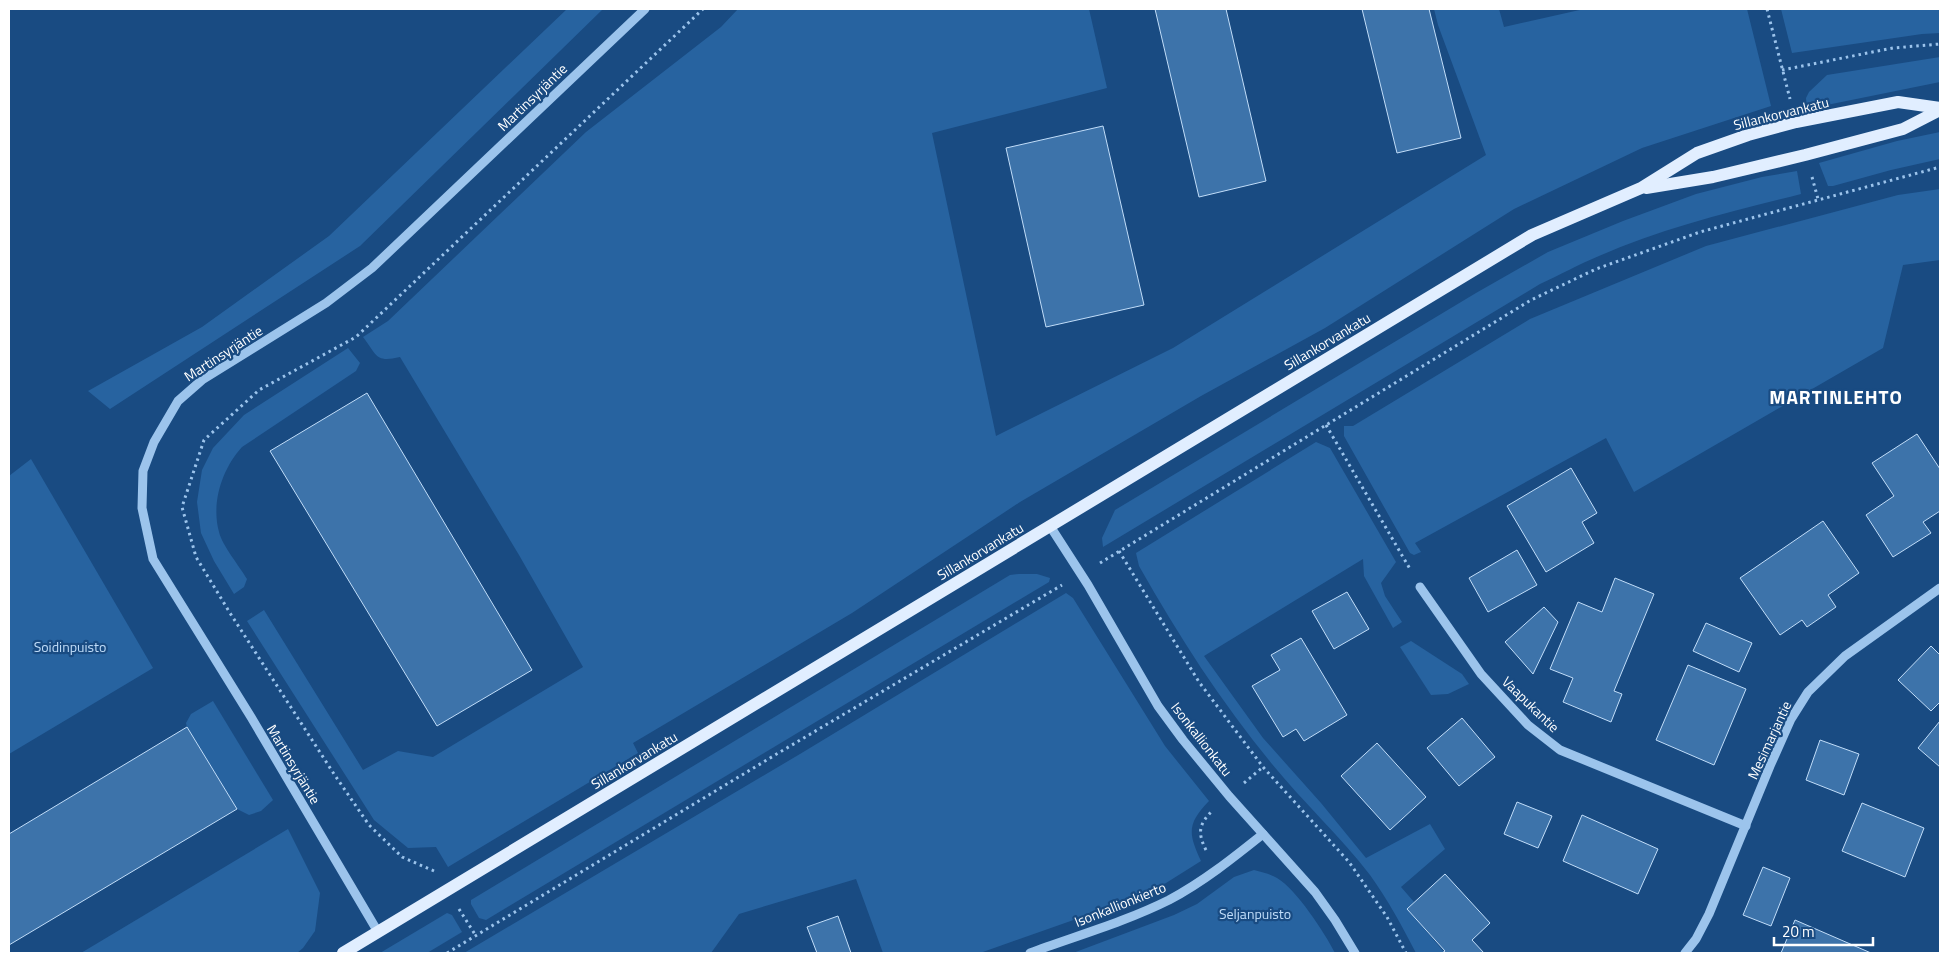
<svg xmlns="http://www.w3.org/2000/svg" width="1949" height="962" font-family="'Titillium Web',sans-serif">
  <rect width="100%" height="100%" fill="#194b82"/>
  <g fill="#2763a0">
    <path d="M 567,9 L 603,9 L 360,246 L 110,409 L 88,391 L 202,327 L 329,236 Z"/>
    <path d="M 738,9 L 1089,9 L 1107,88 L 932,133 L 996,436 L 1173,348 L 1486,155 L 1438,25 L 1434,9 L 1499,9 L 1504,27 L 1584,9 L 1747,9 L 1771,106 L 1642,148 L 1514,209 L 1325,328 L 1201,396 L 1020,502 L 852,613 L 633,743 L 638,753 L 448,867 L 436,847 L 408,848 L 374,820 L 247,621 L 264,610 L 363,770 L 398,751 L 433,757 L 583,667 L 519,555 L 400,357 C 375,363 377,355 363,337 L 388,321 L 586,132 L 721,27 Z"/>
    <path d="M 1781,9 L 1940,9 L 1940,33 L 1922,34 L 1792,53 Z"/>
    <path d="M 1940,57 L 1940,82 L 1807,109 L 1806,98 L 1809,92 L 1827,75 Z"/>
    <path d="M 1940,132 L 1940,159 L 1891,170 L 1833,186 L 1828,186 L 1819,163 L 1897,141 Z"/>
    <path d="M 1797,171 L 1801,194 C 1734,211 1662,228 1599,256 C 1579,264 1560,275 1540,284 L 1103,547 L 1102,538 L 1115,510 L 1476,293 L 1548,252 L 1623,221 L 1696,194 L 1762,177 Z"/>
    <path d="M 1940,189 L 1940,260 L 1903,265 L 1883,348 L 1634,492 L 1606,438 L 1415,543 L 1421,552 L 1414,555 L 1410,553 L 1344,436 L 1344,426 L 1353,426 L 1530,319 L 1706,246 L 1898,195 Z"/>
    <path d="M 348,348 L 360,363 L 356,371 L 242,447 C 222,469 211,503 219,532 C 222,545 240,567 247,579 L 244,587 L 234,594 L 214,561 L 201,533 L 197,502 L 202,470 L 213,448 L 244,415 Z"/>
    <path d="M 1316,442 L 1330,448 L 1396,562 L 1381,583 L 1385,596 L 1402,622 L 1393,628 L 1364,576 L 1363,559 L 1204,656 L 1263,738 L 1321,803 L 1366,858 L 1430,824 L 1445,849 L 1401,887 L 1414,902 L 1407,909 L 1445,953 L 1416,953 C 1402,926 1388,900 1370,875 C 1340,836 1303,802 1272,764 C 1221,702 1178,635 1139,566 L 1136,553 Z"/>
    <path d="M 31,459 L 153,668 L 9,754 L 9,476 Z"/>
    <path d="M 1019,574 L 1037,574 L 1050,578 L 1049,582 L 486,920 L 479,918 L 471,904 L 471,900 L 1010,575 Z"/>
    <path d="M 1066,593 L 1073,598 L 1165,746 L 1209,801 C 1187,824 1188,833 1201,861 L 1166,883 L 1136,898 L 980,953 L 883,953 L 856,879 L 739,914 L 711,953 L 464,953 L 800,754 Z"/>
    <path d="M 1411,641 L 1462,674 L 1469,684 L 1448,694 L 1431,695 L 1400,647 Z"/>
    <path d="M 213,701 L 273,800 L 261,811 L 249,815 L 237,809 L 187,727 L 186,723 L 191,714 Z"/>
    <path d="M 288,829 L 320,893 L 315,931 L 303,948 L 297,953 L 81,953 Z"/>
    <path d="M 1254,870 C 1262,872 1270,874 1277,878 C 1296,889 1325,933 1335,953 L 1073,953 L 1174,915 L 1197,904 L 1234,877 Z"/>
    <path d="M 447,913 L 452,915 L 462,932 L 427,953 L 380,953 Z"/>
  </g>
  <g fill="#3d73aa" stroke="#c1ddf9">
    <path d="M 1155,9 L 1226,9 L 1266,181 L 1199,197 Z"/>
    <path d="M 1362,9 L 1429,9 L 1461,138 L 1397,153 Z"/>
    <path d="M 1103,126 L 1144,305 L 1046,327 L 1006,148 Z"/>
    <path d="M 367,393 L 532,670 L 437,726 L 270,451 Z"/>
    <path d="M 1917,434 L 1940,469 L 1940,511 L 1923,522 L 1931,533 L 1893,557 L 1866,515 L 1894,496 L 1872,463 Z"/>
    <path d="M 1571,468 L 1597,513 L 1582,522 L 1594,543 L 1546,572 L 1507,506 Z"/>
    <path d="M 1823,521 L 1859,573 L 1828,595 L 1836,607 L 1807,627 L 1802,620 L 1780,635 L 1740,578 Z"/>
    <path d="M 1517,550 L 1537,585 L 1488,612 L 1469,578 Z"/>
    <path d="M 1615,578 L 1654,594 L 1614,691 L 1622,694 L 1611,722 L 1563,702 L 1573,678 L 1550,669 L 1578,602 L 1602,612 Z"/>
    <path d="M 1347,592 L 1369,629 L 1334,649 L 1312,611 Z"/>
    <path d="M 1544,607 L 1558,622 L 1533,674 L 1505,642 Z"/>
    <path d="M 1706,623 L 1752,643 L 1739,672 L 1693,651 Z"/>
    <path d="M 1301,638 L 1347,715 L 1304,741 L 1296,729 L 1283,737 L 1252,686 L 1280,670 L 1271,655 Z"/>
    <path d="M 1931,646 L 1940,655 L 1940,702 L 1931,711 L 1898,680 Z"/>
    <path d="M 1688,665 L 1746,689 L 1714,765 L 1656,740 Z"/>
    <path d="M 1462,718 L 1495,757 L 1459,786 L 1427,748 Z"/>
    <path d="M 1940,721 L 1940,767 L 1918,748 Z"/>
    <path d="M 187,727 L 237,809 L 9,945 L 9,834 Z"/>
    <path d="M 1820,740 L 1859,754 L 1844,795 L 1806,780 Z"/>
    <path d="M 1377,743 L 1426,797 L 1390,830 L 1341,776 Z"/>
    <path d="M 1517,802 L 1552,816 L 1538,848 L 1504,834 Z"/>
    <path d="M 1862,803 L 1924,828 L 1905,877 L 1842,851 Z"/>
    <path d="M 1582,815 L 1658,849 L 1638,894 L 1563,861 Z"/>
    <path d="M 1763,867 L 1790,878 L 1771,926 L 1743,915 Z"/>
    <path d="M 1445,874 L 1490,923 L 1472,940 L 1484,953 L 1442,953 L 1445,951 L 1407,909 Z"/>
    <path d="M 838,916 L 851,953 L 817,953 L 807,927 Z"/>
    <path d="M 1795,920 L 1871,953 L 1781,953 Z"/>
  </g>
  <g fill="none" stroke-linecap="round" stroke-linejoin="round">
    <g stroke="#9cc4ec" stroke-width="3" stroke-dasharray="2.5 4" stroke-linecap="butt">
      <path d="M 1767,9 L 1790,99"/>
      <path d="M 1782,70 L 1893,48 L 1940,44"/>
      <path d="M 1812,177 L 1818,199"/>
      <path d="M 1326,425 L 1410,569"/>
      <path d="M 1119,551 L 1199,682 L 1263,767 L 1349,862 L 1387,917 L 1406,953"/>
      <path d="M 1100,563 L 1531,300 L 1596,269 L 1700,232 L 1940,167"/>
      <path d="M 1244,783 L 1263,767"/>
      <path d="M 1206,850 C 1197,832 1199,824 1213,810"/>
      <path d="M 434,871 L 402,857 L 369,825 L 334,774 L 230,613 L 196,557 L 182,507 L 204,440 L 259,390 L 356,337 L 703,9"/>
      <path d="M 459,909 L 476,936"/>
      <path d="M 447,953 L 775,755 L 1062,585"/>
    </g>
    <g stroke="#9cc4ec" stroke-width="9">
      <path d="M 1050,526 L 1088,585 L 1158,706 L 1183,740 L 1229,796 L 1315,892 L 1335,920 L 1355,953"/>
      <path d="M 1420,587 L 1481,674 L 1528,725 L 1560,750 L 1746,826"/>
      <path d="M 378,932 L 251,717 L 153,559 L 142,508 L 143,471 L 154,442 L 178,401 L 202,380 L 326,303 L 372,268 L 645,9"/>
      <path d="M 1030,953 C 1076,936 1125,922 1169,900 C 1203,882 1233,858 1263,834"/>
      <path d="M 1685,953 L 1696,939 L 1709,914 L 1770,766 L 1791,719 L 1808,692 L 1845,656 L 1940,588"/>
    </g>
    <g stroke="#e1eeff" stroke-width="12">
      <path d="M 1646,188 L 1713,177 L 1805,155 L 1903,129 L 1940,110"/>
      <path d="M 343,953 L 1532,235 L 1641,188 L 1697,153 L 1748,135 L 1796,122 L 1898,102 L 1940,108"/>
    </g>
  </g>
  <g text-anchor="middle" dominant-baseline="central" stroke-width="4.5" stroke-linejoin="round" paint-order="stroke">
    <g font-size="14" fill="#fff" stroke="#194b82">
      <text transform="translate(532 97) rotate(-44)">Martinsyrjäntie</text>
      <text transform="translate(1781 113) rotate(-14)">Sillankorvankatu</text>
      <text transform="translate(1327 341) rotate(-31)">Sillankorvankatu</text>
      <text transform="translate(223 353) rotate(-33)">Martinsyrjäntie</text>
      <text transform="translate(980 551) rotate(-31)">Sillankorvankatu</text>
      <text transform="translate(1531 704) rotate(44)">Vaapukantie</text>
      <text transform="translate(1202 739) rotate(52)">Isonkallionkatu</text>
      <text transform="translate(1769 740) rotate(-65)">Mesimarjantie</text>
      <text transform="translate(634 760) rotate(-31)">Sillankorvankatu</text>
      <text transform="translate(294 764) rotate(59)">Martinsyrjäntie</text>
      <text transform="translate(1120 904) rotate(-22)">Isonkallionkierto</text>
    </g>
    <g font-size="14" fill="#c1ddf9" stroke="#194b82">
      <text x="70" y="646">Soidinpuisto</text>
      <text x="1255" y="913">Seljanpuisto</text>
    </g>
    <g font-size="19" font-weight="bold" letter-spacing="1" fill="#fff" stroke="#194b82">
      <text x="1836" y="396">MARTINLEHTO</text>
    </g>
  </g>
  <rect width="1949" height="962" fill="none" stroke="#ffffff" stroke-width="20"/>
  <path d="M1774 937v8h99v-8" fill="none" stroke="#ffffff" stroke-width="2.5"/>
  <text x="1782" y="937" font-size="15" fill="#ffffff" stroke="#194b82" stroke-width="4" paint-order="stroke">20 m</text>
</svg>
